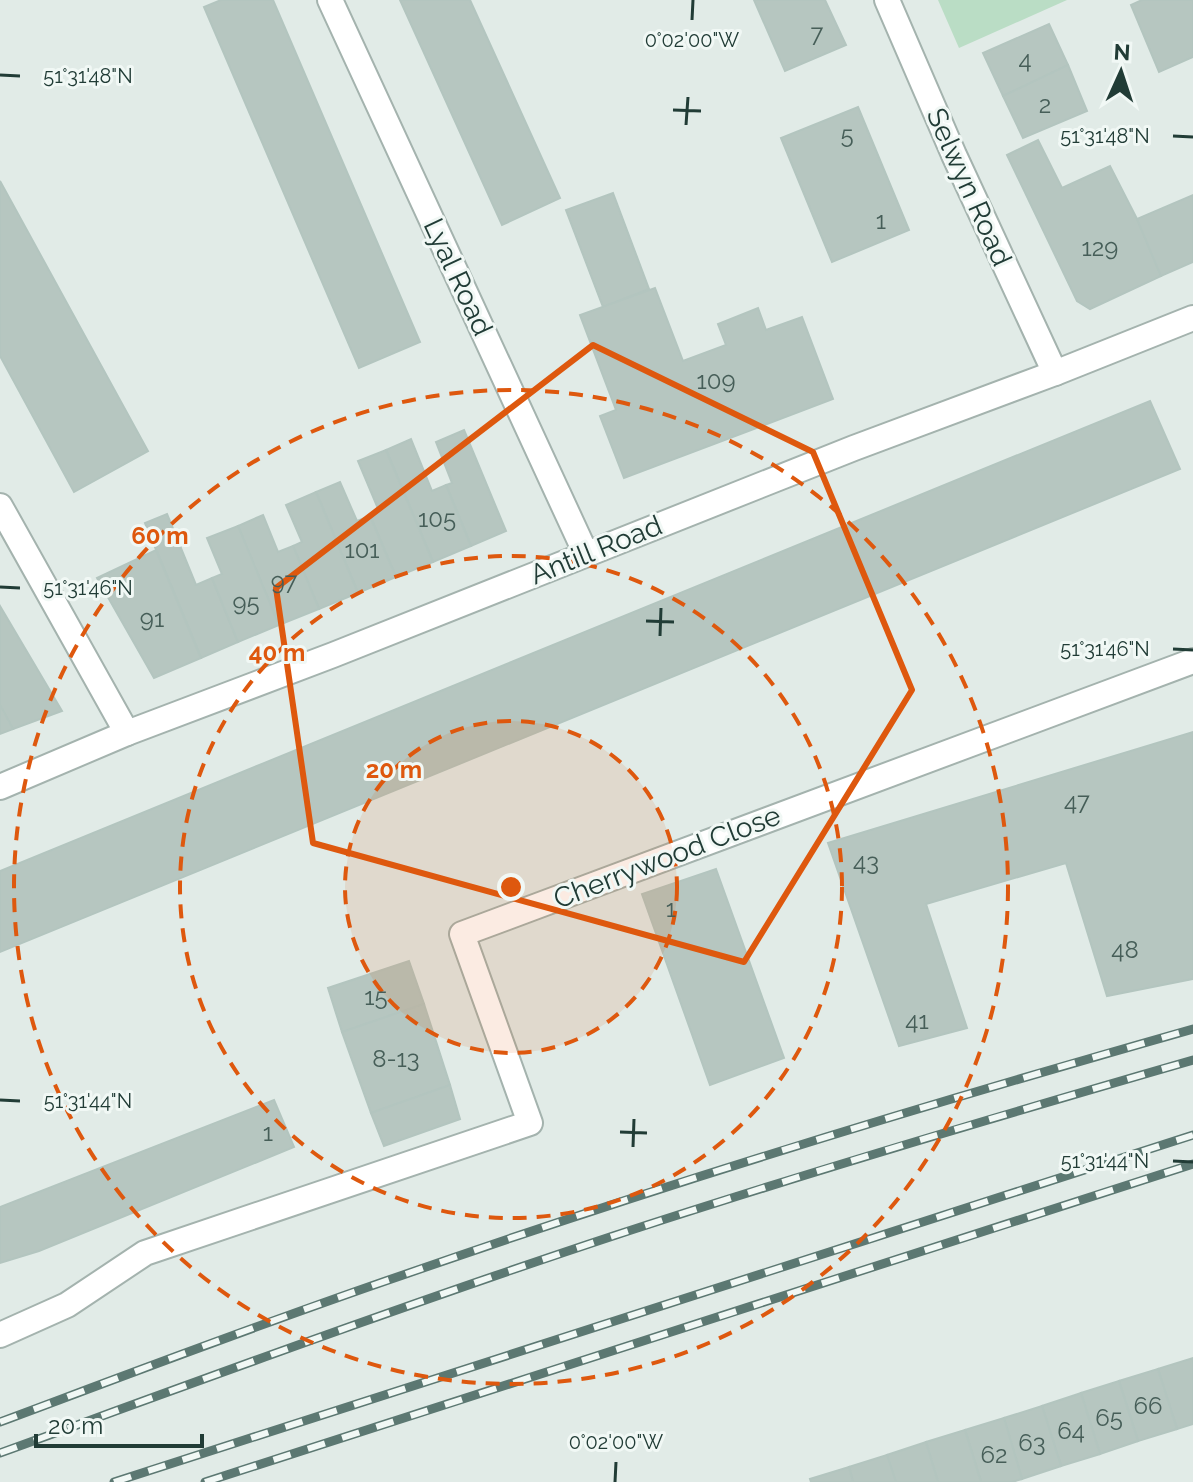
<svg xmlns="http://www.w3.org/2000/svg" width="1193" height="1482" font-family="Raleway,sans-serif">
  <rect width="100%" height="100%" fill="#e1ebe7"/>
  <path fill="#baddc5" d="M 938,0 L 1067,0 L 959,48 Z"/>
  <g fill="#b6c6c0" stroke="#b3c5bf" stroke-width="2">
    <path d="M 221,0 L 273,0 L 420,342 L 359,368 L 204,7 Z"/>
    <path d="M 400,0 L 470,0 L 560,198 L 502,225 Z"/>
    <path d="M 754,0 L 825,0 L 846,45 L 785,71 Z"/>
    <path d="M 1142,0 L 1193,0 L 1193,57 L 1159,72 L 1131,5 Z"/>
    <path d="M 1049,24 L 1068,65 L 1003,96 L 983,53 Z"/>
    <path d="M 1068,65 L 1087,111 L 1023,138 L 1003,96 Z"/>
    <path d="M 858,107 L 909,230 L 832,262 L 781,138 Z"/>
    <path d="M 1038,140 L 1062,188 L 1110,166 L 1137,219 L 1161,276 L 1090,309 L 1077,301 L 1007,155 Z"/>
    <path d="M 0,181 L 148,451 L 74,492 L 0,356 Z"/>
    <path d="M 613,193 L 649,289 L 603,307 L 566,210 Z"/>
    <path d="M 1193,195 L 1193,262 L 1161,276 L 1137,219 Z"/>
    <path d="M 655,288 L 683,361 L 726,345 L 718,324 L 758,308 L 766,330 L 802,317 L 833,399 L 624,478 L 600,416 L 616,410 L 580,315 Z"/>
    <path d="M 1150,401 L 1180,469 L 0,952 L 0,871 Z"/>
    <path d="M 464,430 L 506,531 L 471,546 L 446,485 L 452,483 L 436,442 Z"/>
    <path d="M 411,439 L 432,491 L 446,485 L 471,546 L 433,562 L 386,450 Z"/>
    <path d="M 386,450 L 433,562 L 396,577 L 370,516 L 379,511 L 358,461 Z"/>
    <path d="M 340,482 L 357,521 L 370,516 L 396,577 L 358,593 L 316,492 Z"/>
    <path d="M 316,492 L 358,593 L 319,609 L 293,546 L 302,542 L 286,505 Z"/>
    <path d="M 167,514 L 196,585 L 212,578 L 238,642 L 201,658 L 145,523 Z"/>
    <path d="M 263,515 L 278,552 L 293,546 L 319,609 L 279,625 L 238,526 Z"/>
    <path d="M 238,526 L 279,625 L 238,642 L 212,578 L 222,574 L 207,538 Z"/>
    <path d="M 156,550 L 201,658 L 154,678 L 97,578 Z"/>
    <path d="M 0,606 L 62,711 L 13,729 L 0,705 Z"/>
    <path d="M 0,705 L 13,729 L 0,734 Z"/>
    <path d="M 1193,732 L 1193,979 L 1107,996 L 1066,863 L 926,904 L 967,1028 L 899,1046 L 828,843 Z"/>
    <path d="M 716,869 L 784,1058 L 710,1085 L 642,894 Z"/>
    <path d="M 409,961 L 424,1004 L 342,1032 L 328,988 Z"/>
    <path d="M 424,1004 L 450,1085 L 371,1113 L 342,1032 Z"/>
    <path d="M 450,1085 L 460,1119 L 384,1146 L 371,1113 Z"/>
    <path d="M 274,1100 L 294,1147 L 39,1251 L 0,1263 L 0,1207 Z"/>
    <path d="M 1193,1358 L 1193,1424 L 1177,1429 L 1158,1369 Z"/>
    <path d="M 1158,1369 L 1177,1429 L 1138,1441 L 1119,1381 Z"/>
    <path d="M 1119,1381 L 1138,1441 L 1100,1454 L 1081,1393 Z"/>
    <path d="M 1081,1393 L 1100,1454 L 1061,1466 L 1042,1406 Z"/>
    <path d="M 1042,1406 L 1061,1466 L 1022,1479 L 1004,1418 Z"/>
    <path d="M 1004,1418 L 1022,1479 L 1012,1482 L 981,1482 L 965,1430 Z"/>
    <path d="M 965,1430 L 981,1482 L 938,1482 L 926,1442 Z"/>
    <path d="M 926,1442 L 938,1482 L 896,1482 L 887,1455 Z"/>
    <path d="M 887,1455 L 896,1482 L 853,1482 L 849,1467 Z"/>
    <path d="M 849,1467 L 853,1482 L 811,1482 L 810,1479 Z"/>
  </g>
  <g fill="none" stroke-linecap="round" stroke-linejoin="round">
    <g stroke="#a4b3ae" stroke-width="28">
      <g id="minor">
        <path d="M 330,0 L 586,554"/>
        <path d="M 887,0 L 954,155 L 1055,373"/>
        <path d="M 0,506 L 127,733"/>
        <path d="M 0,787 L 127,733 L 333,655 L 854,448 L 1055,373 L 1193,318"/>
        <path d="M 0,1335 L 67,1305 L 145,1253 L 530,1123 L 462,934 L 1193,661"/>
      </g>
    </g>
    <use href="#minor" stroke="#fff" stroke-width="24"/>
    <g stroke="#5c7872" stroke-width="9">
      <g id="rail">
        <path d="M 0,1422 C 134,1372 268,1321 403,1275 C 664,1184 928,1104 1193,1029"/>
        <path d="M 0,1453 C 204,1379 407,1304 613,1236 C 805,1173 999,1116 1193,1060"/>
        <path d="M 114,1482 L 1193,1135"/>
        <path d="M 205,1482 L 1193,1164"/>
      </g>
    </g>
    <use href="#rail" stroke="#f1f8f5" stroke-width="6" stroke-dasharray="18" stroke-linecap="butt"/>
  </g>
  <path fill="none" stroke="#de580e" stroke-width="6" stroke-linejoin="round" d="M 593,345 L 813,452 L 912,690 L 744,962 L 313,843 L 276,588 Z"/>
  <path fill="none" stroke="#213c36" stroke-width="3" d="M 692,20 L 693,0M 0,75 L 20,76M 673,110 L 701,111M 686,125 L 688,97M 1173,136 L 1193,137M 0,587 L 20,588M 646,621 L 674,622M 660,636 L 661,608M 1173,649 L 1193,650M 0,1100 L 20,1101M 620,1132 L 647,1133M 633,1147 L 634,1119M 1173,1161 L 1193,1162M 615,1482 L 616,1462"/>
  <circle cx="511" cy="887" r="166" fill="#de580e" fill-opacity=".12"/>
  <g fill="none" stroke="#de580e" stroke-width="4" stroke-dasharray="14 10">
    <circle cx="511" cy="887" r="166"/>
    <circle cx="511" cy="887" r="331"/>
    <circle cx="511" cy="887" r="497"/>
  </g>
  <g text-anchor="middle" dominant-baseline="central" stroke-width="6" stroke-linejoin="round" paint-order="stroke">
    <g font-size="24" fill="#465e58">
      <text x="817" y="33">7</text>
      <text x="1025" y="59">4</text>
      <text x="1045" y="104">2</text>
      <text x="847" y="134">5</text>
      <text x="881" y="220">1</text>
      <text x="1100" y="247">129</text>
      <text x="716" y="380">109</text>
      <text x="437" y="518">105</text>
      <text x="362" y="549">101</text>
      <text x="284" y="581">97</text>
      <text x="246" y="602">95</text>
      <text x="152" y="618">91</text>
      <text x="1077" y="801">47</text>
      <text x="866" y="861">43</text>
      <text x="671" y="908">1</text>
      <text x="1125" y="949">48</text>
      <text x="376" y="996">15</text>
      <text x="917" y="1020">41</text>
      <text x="396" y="1058">8-13</text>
      <text x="268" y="1132">1</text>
      <text x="1148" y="1405">66</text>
      <text x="1109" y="1417">65</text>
      <text x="1071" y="1430">64</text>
      <text x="1032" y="1442">63</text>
      <text x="994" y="1454">62</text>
    </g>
    <g font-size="28" fill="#213c36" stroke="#f1f8f5">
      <text transform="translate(969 187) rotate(66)">Selwyn Road</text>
      <text transform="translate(458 277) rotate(65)">Lyal Road</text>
      <text transform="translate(596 550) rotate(-22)">Antill Road</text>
      <text transform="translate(667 857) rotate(-21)">Cherrywood Close</text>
    </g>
  </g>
  <g font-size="20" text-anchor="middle" fill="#213c36" stroke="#f1f8f5" stroke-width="6" stroke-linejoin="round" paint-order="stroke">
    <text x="692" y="47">0°02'00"W</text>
    <text x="88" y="83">51°31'48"N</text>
    <text x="1105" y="143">51°31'48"N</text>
    <text x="88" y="595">51°31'46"N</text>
    <text x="1105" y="656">51°31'46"N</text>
    <text x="88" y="1108">51°31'44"N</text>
    <text x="1105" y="1168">51°31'44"N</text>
    <text x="616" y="1449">0°02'00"W</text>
  </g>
  <circle cx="511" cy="887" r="12" fill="#de580e" stroke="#f1f8f5" stroke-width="4"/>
  <g font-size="24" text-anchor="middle" font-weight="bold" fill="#de580e" stroke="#f1f8f5" stroke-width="6" stroke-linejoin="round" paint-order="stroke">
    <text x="160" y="544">60 m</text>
    <text x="277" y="661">40 m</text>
    <text x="394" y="778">20 m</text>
  </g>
  <g transform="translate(1121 72) rotate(3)" stroke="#f1f8f5" stroke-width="6" paint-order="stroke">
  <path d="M0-6L14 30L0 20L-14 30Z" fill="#213c36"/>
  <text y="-12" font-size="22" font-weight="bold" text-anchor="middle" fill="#213c36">N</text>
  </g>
  <path d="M36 1434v12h166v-12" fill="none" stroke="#213c36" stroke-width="4"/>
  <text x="48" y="1434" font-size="24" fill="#213c36" stroke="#f1f8f5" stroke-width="6" paint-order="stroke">20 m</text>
</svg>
